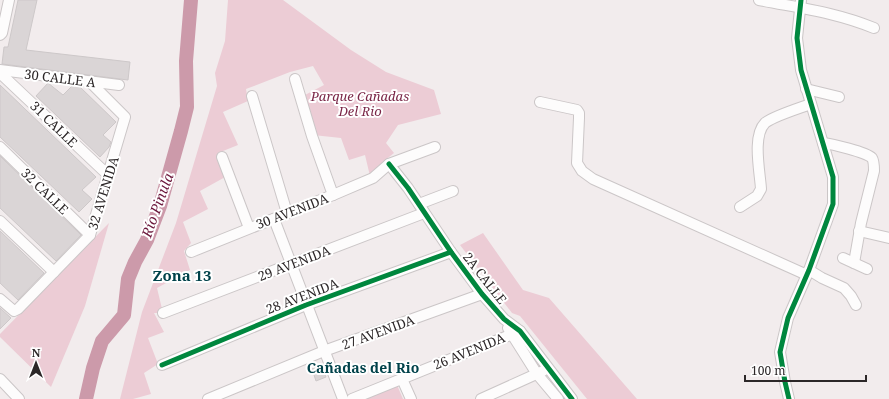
<svg xmlns="http://www.w3.org/2000/svg" width="889" height="399" font-family="'Noto Serif',serif">
  <rect width="100%" height="100%" fill="#f2eced"/>
  <g fill="#ecccd5">
    <path d="M 228,0 L 283,0 L 351,50 L 386,72 L 434,90 L 441,114 L 398,125 L 386,143 L 394,153 L 384,161 L 377,172 L 370,176 L 365,155 L 349,160 L 341,138 L 313,135 L 305,95 L 324,85 L 313,66 L 290,72 L 246,89 L 248,101 L 223,112 L 238,145 L 218,153 L 227,176 L 200,191 L 208,209 L 183,222 L 191,243 L 184,251 L 190,270 L 157,288 L 163,313 L 154,313 L 164,332 L 148,338 L 158,364 L 144,373 L 151,394 L 133,399 L 120,399 L 142,312 L 176,223 L 217,86 L 215,73 L 225,41 Z"/>
    <path d="M 109,223 L 85,306 L 51,387 L 0,337 L 0,334 Z"/>
    <path d="M 483,233 L 523,290 L 549,298 L 637,399 L 587,399 L 520,316 L 512,313 L 460,245 Z"/>
    <path d="M 397,385 L 403,399 L 355,399 Z"/>
  </g>
  <g fill="none" stroke-linecap="round" stroke-linejoin="round">
    <path stroke="#cc9aaa" stroke-width="14" d="M 86,399 L 93,368 L 102,341 L 124,315 L 128,279 L 135,262 L 147,240 L 160,206 L 181,131 L 187,107 L 186,61 L 191,0"/>
  </g>
  <g fill="#dad5d6" stroke="#cdc8c9">
    <path d="M 18,0 L 37,0 L 26,50 L 130,62 L 128,80 L 2,64 L 4,47 L 8,47 Z"/>
    <path d="M 48,83 L 63,95 L 72,86 L 80,87 L 116,122 L 103,135 L 111,142 L 109,147 L 100,157 L 36,96 Z"/>
    <path d="M 0,85 L 96,177 L 82,190 L 92,199 L 79,212 L 0,137 Z"/>
    <path d="M 0,156 L 81,235 L 56,261 L 0,208 Z"/>
    <path d="M 0,231 L 44,273 L 18,300 L 0,283 Z"/>
    <path d="M 0,308 L 11,318 L 0,329 Z"/>
    <path d="M 320,364 L 326,377 L 316,381 L 312,369 Z"/>
  </g>
  <g fill="none" stroke-linecap="round" stroke-linejoin="round">
    <g stroke="#cbc6c7" stroke-width="12">
      <g id="minor">
        <path d="M 759,0 C 799,8 835,12 874,28"/>
        <path d="M 0,35 L 2,33 L 9,0"/>
        <path d="M 0,70 L 119,85"/>
        <path d="M 0,73 L 108,175"/>
        <path d="M 295,79 L 312,136 L 333,195"/>
        <path d="M 806,89 L 839,97"/>
        <path d="M 252,96 L 287,213"/>
        <path d="M 540,102 L 577,110 L 579,113 L 579,118 L 577,163 L 582,171 L 593,179 L 807,275"/>
        <path d="M 823,143 C 832,144 866,152 872,158 C 874,161 874,167 874,171 L 861,223 L 854,263"/>
        <path d="M 0,147 L 90,235"/>
        <path d="M 222,157 L 249,228"/>
        <path d="M 389,164 L 408,188 L 451,252 L 482,294 L 504,319 L 520,331 L 572,399"/>
        <path d="M 419,204 L 453,191"/>
        <path d="M 740,207 L 757,196 L 761,189 C 760,172 752,136 765,123 C 772,117 802,107 811,104"/>
        <path d="M 274,219 L 343,399"/>
        <path d="M 0,221 L 54,272"/>
        <path d="M 859,231 L 889,238"/>
        <path d="M 191,252 L 333,195 L 373,178 L 389,164 L 435,147"/>
        <path d="M 843,258 L 867,269"/>
        <path d="M 809,270 L 822,278 L 844,288 L 851,296 L 856,305"/>
        <path d="M 0,299 L 14,311 L 18,309 L 90,235 L 125,117 L 90,82"/>
        <path d="M 163,313 L 424,213"/>
        <path d="M 508,328 L 537,374 L 558,399"/>
        <path d="M 162,365 L 306,305 L 451,252"/>
        <path d="M 0,379 L 19,399"/>
        <path d="M 402,379 L 411,399"/>
        <path d="M 208,399 L 324,351 L 482,294"/>
        <path d="M 352,399 L 520,331"/>
        <path d="M 481,399 L 543,371"/>
        <path d="M 789,399 L 785,382 L 780,352 L 788,318 L 809,270 L 833,204 L 833,177 L 801,70 L 797,38 L 801,0"/>
      </g>
    </g>
    <use href="#minor" stroke="#fdfcfc" stroke-width="10"/>
    <g stroke="#fff" stroke-width="8">
      <g id="cycleway">
        <path d="M 389,164 L 408,188 L 451,252 L 482,294 L 504,319 L 520,331 L 572,399"/>
        <path d="M 162,365 L 306,305 L 451,252"/>
        <path d="M 789,399 L 785,382 L 780,352 L 788,318 L 809,270 L 833,204 L 833,177 L 801,70 L 797,38 L 801,0"/>
      </g>
    </g>
    <use href="#cycleway" stroke="#00873e" stroke-width="5"/>
  </g>
  <g text-anchor="middle" dominant-baseline="central" stroke-width="4" stroke-linejoin="round" paint-order="stroke">
    <g font-size="13" fill="#2c2728" stroke="#fff">
      <text transform="translate(60 78) rotate(7)">30 CALLE A</text>
      <text transform="translate(54 124) rotate(44)">31 CALLE</text>
      <text transform="translate(45 191) rotate(44)">32 CALLE</text>
      <text transform="translate(103 193) rotate(-73)">32 AVENIDA</text>
      <text transform="translate(292 211) rotate(-21)">30 AVENIDA</text>
      <text transform="translate(294 263) rotate(-21)">29 AVENIDA</text>
      <text transform="translate(485 278) rotate(52)">2A CALLE</text>
      <text transform="translate(302 296) rotate(-21)">28 AVENIDA</text>
      <text transform="translate(378 332) rotate(-20)">27 AVENIDA</text>
      <text transform="translate(469 351) rotate(-22)">26 AVENIDA</text>
    </g>
    <g font-size="13" font-style="italic" fill="#7a2647" stroke="#fff">
      <text x="360" y="96">Parque Cañadas<tspan x="360" dy="15">Del Rio</tspan></text>
    </g>
    <g font-size="14" font-style="italic" fill="#6a163a" stroke="#fff">
      <text transform="translate(157 205) rotate(-70)">Río Pinula</text>
    </g>
    <g font-size="14" font-weight="bold" fill="#00424a" stroke="#fff">
      <text x="363" y="367">Cañadas del Rio</text>
    </g>
    <g font-size="15" font-weight="bold" fill="#00424a" stroke="#fff">
      <text x="182" y="275">Zona 13</text>
    </g>
  </g>
  <g transform="translate(36 363)" stroke="#ffffff" stroke-width="3" paint-order="stroke">
  <path d="M0-3L7 15L0 10L-7 15Z" fill="#2c2728"/>
  <text y="-6" font-size="11" font-weight="bold" text-anchor="middle" fill="#2c2728">N</text>
  </g>
  <path d="M745 375v6h121v-6" fill="none" stroke="#2c2728" stroke-width="2"/>
  <text x="751" y="375" font-size="12" fill="#2c2728" stroke="#ffffff" stroke-width="3" paint-order="stroke">100 m</text>
</svg>
